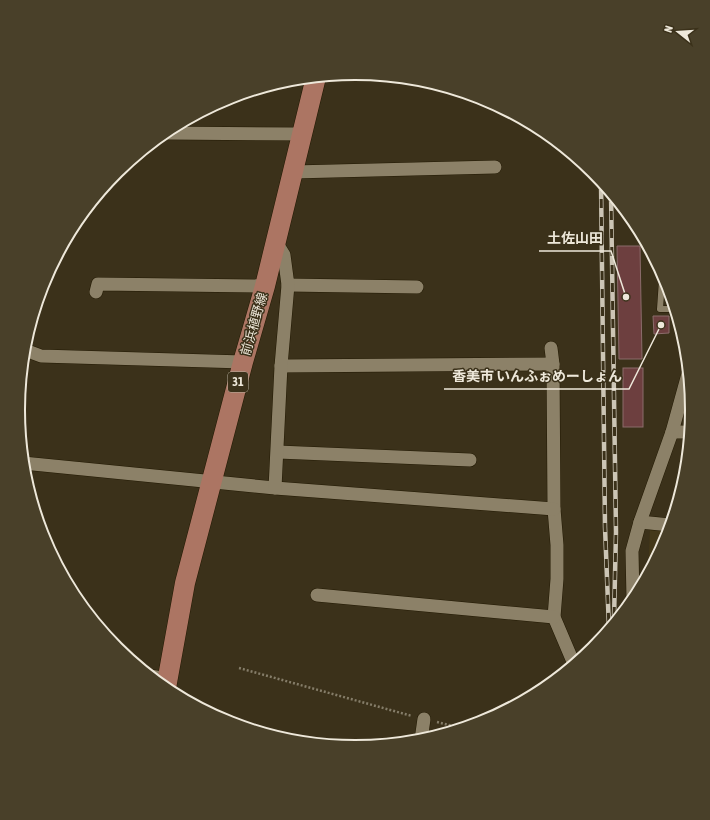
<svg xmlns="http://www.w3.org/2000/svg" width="710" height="820" font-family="'Asap Condensed','Noto Sans JP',sans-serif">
  <rect width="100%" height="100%" fill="#3b311a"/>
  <path fill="#443819" d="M 650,529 L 669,531 L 666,539 L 648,573 Z"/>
  <g fill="#6d3f3f" stroke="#8b6c6b">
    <path d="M 617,246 L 640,246 L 642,359 L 619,359 Z"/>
    <path d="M 653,316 L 669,316 L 669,333 L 654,334 Z"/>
    <rect x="623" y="368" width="20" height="59"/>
  </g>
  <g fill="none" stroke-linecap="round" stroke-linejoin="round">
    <g stroke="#221903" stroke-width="7">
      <path id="lane" d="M 647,245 L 647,249 L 662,280 L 660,309 L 675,309"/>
    </g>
    <g stroke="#221903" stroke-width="14">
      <g id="street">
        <path d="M 164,133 L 303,134"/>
        <path d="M 293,172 L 495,167"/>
        <path d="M 288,285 L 417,287"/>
        <path d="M 96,292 L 98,284 L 265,286"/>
        <path d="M 551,348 L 553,364 L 554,509 L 557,545 L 557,579 L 554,617 L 574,664"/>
        <path d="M 24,349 L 25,350 L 41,356 L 243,362"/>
        <path d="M 281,366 L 553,364"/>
        <path d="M 672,432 L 690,432"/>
        <path d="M 278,452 L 470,460"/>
        <path d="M 23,463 L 275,488 L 554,509"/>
        <path d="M 275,488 L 281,366 L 288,285 L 284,255 L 276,242"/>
        <path d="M 640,522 L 670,525"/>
        <path d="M 317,595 L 554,617"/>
        <path d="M 633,599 L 632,551 L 640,522 L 672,432 L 688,374"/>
        <path d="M 150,676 L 167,679"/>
        <path d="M 421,740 L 424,719"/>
      </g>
    </g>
    <g stroke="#221903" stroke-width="21">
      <path id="primary" d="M 166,688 L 185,583 L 243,362 L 265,286 L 316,77"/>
    </g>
    <g stroke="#857d69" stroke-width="2.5" stroke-dasharray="2 2" stroke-linecap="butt">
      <path d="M 239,668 L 412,716"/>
      <path d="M 437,722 L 461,728"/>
    </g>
    <use href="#lane" stroke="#8c8168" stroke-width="6"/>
    <use href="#street" stroke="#8c8168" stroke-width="13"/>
    <use href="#primary" stroke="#ac7563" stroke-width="20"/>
    <g stroke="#ccc5b5" stroke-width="4.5">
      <g id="rail">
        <path d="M 601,181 L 605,527 L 609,629"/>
        <path d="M 611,193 L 616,532 L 614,619"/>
      </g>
    </g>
    <use href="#rail" stroke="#3b311a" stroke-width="3" stroke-dasharray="9" stroke-linecap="butt"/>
  </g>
  <g text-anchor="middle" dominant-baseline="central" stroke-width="3" stroke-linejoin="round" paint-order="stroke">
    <rect fill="#3b311a" stroke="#b8b1a0" stroke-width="1" x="228" y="372" width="20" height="20" rx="3"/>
    <g font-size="12" font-weight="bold" fill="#eee8da">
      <text x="238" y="382">31</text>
    </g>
    <g font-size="13" fill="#eee8da" stroke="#3b311a">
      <text transform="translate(254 324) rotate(-74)">前浜植野線</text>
    </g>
  </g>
  <path d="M0 0H710V820H0ZM25 410a330 330 0 1 1 660 0a330 330 0 1 1-660 0Z" fill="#494029" fill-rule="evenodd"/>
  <path fill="none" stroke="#eee8da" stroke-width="2" d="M25 410a330 330 0 1 1 660 0a330 330 0 1 1-660 0Z"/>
  <path fill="none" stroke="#eee8da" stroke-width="1.5" d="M626 297L611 251H539M661 325L629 389H444"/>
  <g fill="#eee8da" stroke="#3b311a" stroke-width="1.5">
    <circle cx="626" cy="297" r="4"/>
    <circle cx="661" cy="325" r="4"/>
  </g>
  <g font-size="14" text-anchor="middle" font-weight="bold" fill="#eee8da" stroke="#3b311a" stroke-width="3" stroke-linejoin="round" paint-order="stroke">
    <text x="575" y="243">土佐山田</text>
    <text x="537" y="381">香美市 いんふぉめーしょん</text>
  </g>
  <g transform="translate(678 32) rotate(287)" stroke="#3b311a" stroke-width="3" paint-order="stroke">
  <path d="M0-3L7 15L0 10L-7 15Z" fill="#eee8da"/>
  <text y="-6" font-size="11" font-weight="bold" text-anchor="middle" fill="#eee8da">N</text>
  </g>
</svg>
